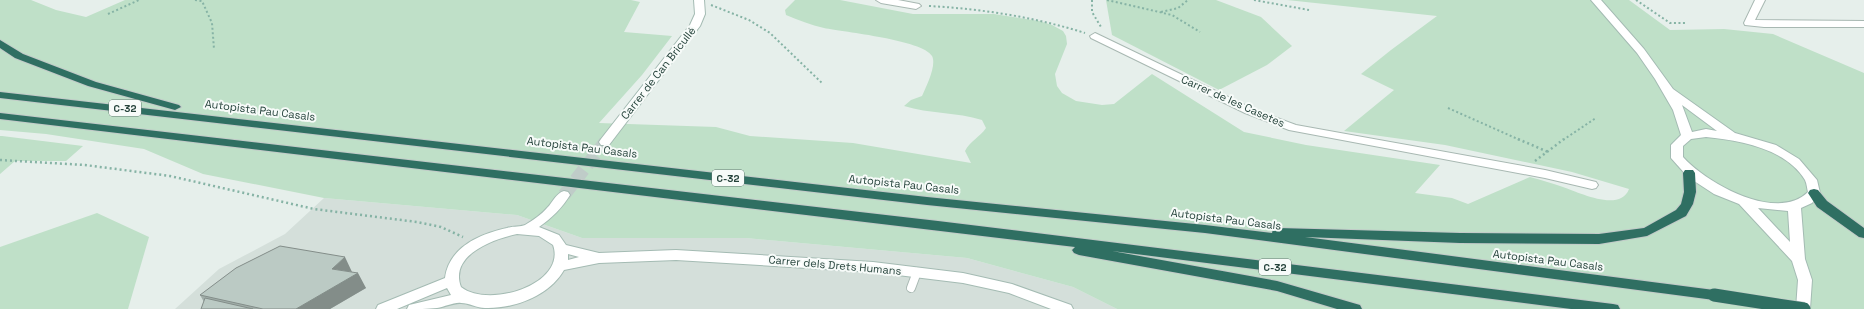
<svg xmlns="http://www.w3.org/2000/svg" width="1864" height="309" font-family="'Space Grotesk',sans-serif">
  <rect width="100%" height="100%" fill="#e6efeb"/>
  <path fill="#d4dfda" d="M 324,198 L 517,215 L 582,238 L 746,238 L 967,258 L 1073,287 L 1117,309 L 175,309 L 219,269 L 285,234 Z"/>
  <g fill="#bfe0c8">
    <path d="M 0,0 L 31,0 L 56,10 L 86,17 L 125,0 L 631,0 L 640,2 L 624,32 L 672,36 L 642,75 L 599,123 L 716,127 L 750,136 L 853,143 L 971,163 L 965,151 C 970,141 980,137 986,128 L 982,120 C 957,112 929,114 904,106 L 911,100 L 922,96 C 926,87 937,65 932,56 C 923,40 844,32 824,28 C 811,25 798,20 786,15 L 785,10 L 795,0 L 840,0 L 913,14 L 994,14 L 1039,21 L 1052,25 L 1063,31 L 1066,36 L 1067,44 L 1055,74 L 1057,86 L 1062,93 L 1076,101 L 1102,105 L 1114,104 L 1152,74 L 1244,132 L 1306,145 L 1440,165 L 1415,193 L 1452,198 L 1468,204 L 1530,177 C 1541,180 1552,183 1563,187 C 1578,192 1620,213 1629,189 L 1572,172 L 1445,145 L 1344,131 L 1394,90 L 1361,74 L 1391,50 L 1437,16 L 1287,0 L 1629,0 L 1670,30 L 1724,29 L 1773,34 L 1864,73 L 1864,309 L 1117,309 L 1073,287 L 967,258 L 746,238 L 582,238 L 517,215 L 324,198 L 203,174 L 144,149 L 46,134 L 0,130 Z"/>
    <path d="M 1106,0 L 1216,0 L 1261,17 L 1292,46 L 1267,65 L 1219,90 L 1112,35 Z"/>
    <path d="M 0,136 L 2,136 L 83,146 L 66,161 L 15,161 L 0,174 Z"/>
    <path d="M 97,213 L 149,237 L 128,309 L 0,309 L 0,247 Z"/>
  </g>
  <g fill="none" stroke-linecap="round" stroke-linejoin="round">
    <path stroke="#bfccc8" stroke-width="13" stroke-dasharray="13 6" stroke-linecap="butt" d="M 564,195 L 605,142"/>
    <g stroke="#a8b8b2" stroke-width="10">
      <path id="lane" d="M 911,288 L 917,272"/>
    </g>
    <g stroke="#a8b8b2" stroke-width="2">
      <g id="street">
        <path d="M 876,0 L 898,0 L 919,4 L 921,6 L 916,9 L 881,3 Z"/>
        <path d="M 1755,0 L 1765,0 L 1755,20 L 1864,21 L 1864,27 L 1764,27 L 1745,25 L 1744,23 Z"/>
        <path d="M 1095,33 L 1253,109 L 1296,125 L 1545,170 L 1596,182 L 1598,185 L 1596,188 L 1592,189 L 1545,178 L 1289,130 L 1245,113 L 1091,38 L 1090,36 Z"/>
      </g>
    </g>
    <g stroke="#a4bbb3" stroke-width="2">
      <g id="secondary">
        <path d="M 694,0 L 704,0 L 705,14 L 700,26 L 609,145 L 601,145 L 599,142 L 601,139 L 690,25 L 695,14 Z"/>
        <path d="M 1591,0 L 1601,0 L 1644,49 L 1673,89 L 1735,133 L 1776,145 L 1799,159 L 1817,180 L 1820,193 L 1812,203 L 1801,208 L 1805,259 L 1812,280 L 1810,309 L 1796,309 L 1798,280 L 1792,261 L 1739,204 L 1714,194 L 1688,177 L 1671,158 L 1671,145 L 1681,135 L 1673,110 L 1655,79 L 1637,53 ZM 1682,105 L 1717,131 L 1706,129 L 1692,132 ZM 1706,137 C 1739,140 1787,149 1805,180 C 1807,184 1807,189 1808,192 C 1777,223 1706,183 1683,157 L 1683,146 L 1691,139 ZM 1758,208 L 1788,211 L 1790,242 Z"/>
        <path d="M 564,191 L 568,192 L 570,195 C 562,208 552,218 539,227 L 559,235 L 566,245 L 599,253 L 676,250 L 873,262 L 963,273 L 1012,284 L 1071,305 L 1073,309 L 1051,309 L 1009,293 L 963,283 L 873,272 L 676,260 L 599,263 L 564,270 C 549,296 514,309 485,308 C 477,308 469,303 461,303 C 454,302 445,307 437,308 C 428,309 417,309 407,309 L 409,305 L 451,295 L 447,288 L 397,309 L 376,309 L 378,305 L 445,278 C 449,247 480,234 507,228 C 513,226 521,227 525,225 C 532,221 542,214 547,208 C 553,202 556,193 564,191 ZM 517,234 L 539,236 L 553,245 C 567,284 489,309 461,287 C 449,255 493,239 517,234 ZM 568,254 L 579,257 L 568,260 Z"/>
      </g>
    </g>
    <g stroke="#c2cac8" stroke-width="2">
      <g id="highway">
        <path d="M 0,40 L 23,54 L 96,82 L 179,105 L 181,107 L 175,110 L 88,86 L 15,58 L 0,48 Z"/>
        <path d="M 0,92 L 927,197 L 1205,225 L 1272,233 L 1273,229 L 1278,228 L 1460,233 L 1599,234 L 1644,228 L 1676,210 L 1681,204 L 1684,192 L 1683,173 L 1685,170 L 1693,170 L 1695,173 L 1696,192 L 1693,204 L 1686,216 L 1647,236 L 1599,244 L 1460,243 L 1305,237 L 1714,290 L 1719,291 L 1721,295 L 1719,299 L 1714,300 L 1205,233 L 927,205 L 0,98 Z"/>
        <path d="M 0,113 L 938,221 L 1613,304 L 1618,305 L 1620,309 L 1571,309 L 1112,251 L 1277,281 L 1360,305 L 1362,309 L 1337,309 L 1277,291 L 1079,255 L 1074,253 L 1072,250 L 1075,247 L 0,119 Z"/>
        <path d="M 1814,189 L 1818,190 L 1827,201 L 1864,228 L 1864,238 L 1859,237 L 1817,207 L 1808,193 L 1810,190 Z"/>
      </g>
    </g>
    <g stroke="#86b3a5" stroke-width="2" stroke-dasharray="2 2.5" stroke-linecap="butt">
      <path d="M 195,0 L 202,1 L 212,23 L 214,49"/>
      <path d="M 1092,0 L 1092,12 L 1101,27"/>
      <path d="M 1107,0 L 1172,15 L 1200,32"/>
      <path d="M 1254,0 L 1309,10"/>
      <path d="M 1636,0 L 1670,23 L 1687,23"/>
      <path d="M 711,5 L 749,20 L 770,33 L 823,84"/>
      <path d="M 929,6 C 983,9 1034,17 1085,33"/>
      <path d="M 1161,12 L 1178,8 L 1188,0"/>
      <path d="M 108,14 L 139,0"/>
      <path d="M 1448,108 L 1520,140"/>
      <path d="M 1563,140 L 1596,118"/>
    </g>
    <g stroke="#86b3a5" stroke-width="2.5" stroke-dasharray="2 3" stroke-linecap="butt">
      <path d="M 1518,139 L 1548,152"/>
      <path d="M 0,160 L 85,165 L 170,176 L 314,209 L 417,222 L 441,227 L 463,237"/>
      <path d="M 1535,161 L 1564,139"/>
    </g>
    <use href="#lane" stroke="#fff" stroke-width="8"/>
    <use href="#street" fill="#fff" fill-rule="evenodd"/>
    <use href="#secondary" fill="#fff" fill-rule="evenodd"/>
    <use href="#highway" fill="#2f6f62" fill-rule="evenodd"/>
    <g stroke="#c2cac8" stroke-width="14" stroke-linecap="butt">
      <path id="highway-bridge" d="M 1714,295 L 1804,309"/>
    </g>
    <use href="#highway-bridge" stroke="#2f6f62" stroke-width="13"/>
  </g>
  <path fill="#a1aea9" d="M 352,272 L 366,288 L 330,309 L 201,309 L 204,302 L 200,295 Z"/>
  <g fill="#838d89">
    <path d="M 345,257 L 352,272 L 332,269 Z"/>
    <path d="M 358,273 L 366,288 L 330,309 L 296,309 Z"/>
  </g>
  <g fill="#bbcac4" stroke="#838d89">
    <path d="M 280,246 L 345,257 L 332,269 L 358,273 L 296,309 L 263,309 L 200,295 L 236,268 Z"/>
    <path d="M 205,298 L 253,309 L 201,309 Z"/>
  </g>
  <g text-anchor="middle" dominant-baseline="central" stroke-width="4" stroke-linejoin="round" paint-order="stroke">
    <g fill="#f7fbf9" stroke="#637a73" stroke-width="1">
      <rect x="109" y="100" width="32" height="16" rx="3"/>
      <rect x="712" y="170" width="32" height="16" rx="3"/>
      <rect x="1259" y="259" width="32" height="16" rx="3"/>
    </g>
    <g font-size="10" font-weight="bold" fill="#24423a">
      <text x="125" y="108">C-32</text>
      <text x="728" y="178">C-32</text>
      <text x="1275" y="267">C-32</text>
    </g>
    <g font-size="11" fill="#24423a" stroke="#f7fbf9">
      <text transform="translate(658 73) rotate(-52)">Carrer de Can Bricullé</text>
      <text transform="translate(1233 101) rotate(24)">Carrer de les Casetes</text>
      <text transform="translate(260 110) rotate(7)">Autopista Pau Casals</text>
      <text transform="translate(582 147) rotate(7)">Autopista Pau Casals</text>
      <text transform="translate(904 184) rotate(6)">Autopista Pau Casals</text>
      <text transform="translate(1226 219) rotate(7)">Autopista Pau Casals</text>
      <text transform="translate(1548 260) rotate(7)">Autopista Pau Casals</text>
      <text transform="translate(835 265) rotate(5)">Carrer dels Drets Humans</text>
    </g>
  </g>
</svg>
